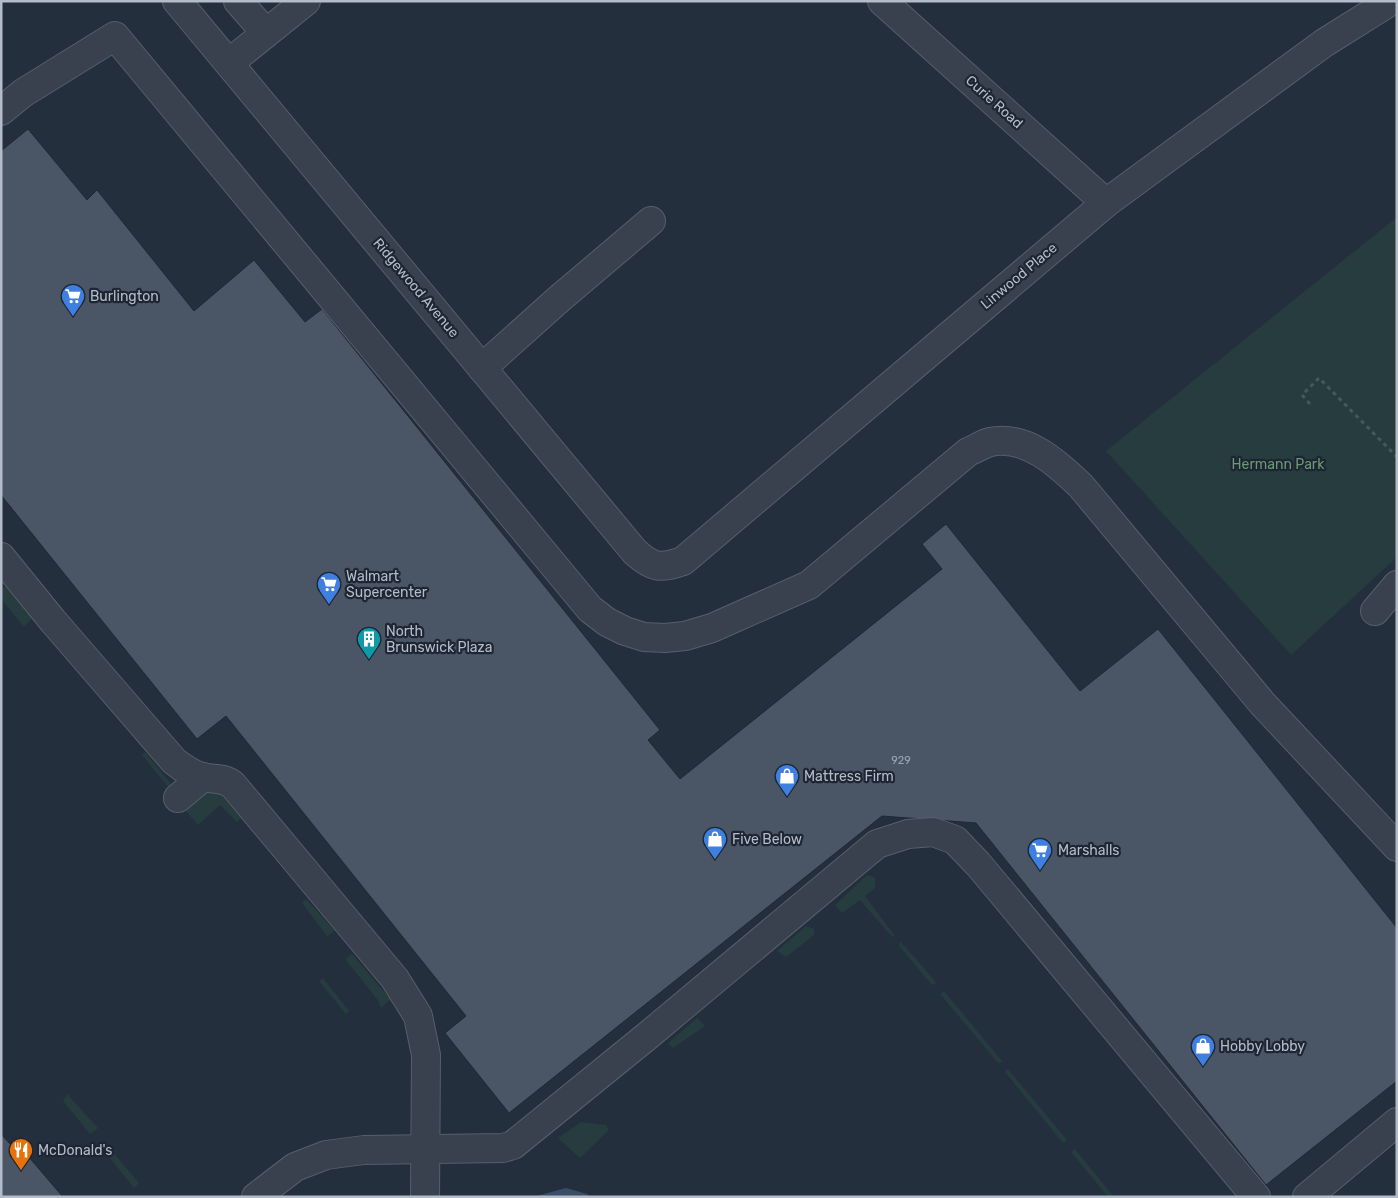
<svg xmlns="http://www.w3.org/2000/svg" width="1398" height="1198" font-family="Rubik,sans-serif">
  <rect width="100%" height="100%" fill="#242f3d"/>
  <g fill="#263c3e">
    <path d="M 1397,217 L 1397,557 L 1291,655 L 1106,451 Z"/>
    <path d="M 8,585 L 33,617 L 24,627 L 1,599 L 1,589 Z"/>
    <path d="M 145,752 L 171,784 L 168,787 L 142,755 Z"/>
    <path d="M 210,790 L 219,792 L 241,818 L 237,822 L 220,805 L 198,825 L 185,810 Z"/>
    <path d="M 867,875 L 875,877 L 875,888 L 865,896 L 895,936 L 892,937 L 860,900 L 842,913 L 835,905 Z"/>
    <path d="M 306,899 L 334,930 L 331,934 L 327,936 L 302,903 Z"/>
    <path d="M 806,926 L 814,929 L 814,935 L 786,957 L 777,951 Z"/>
    <path d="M 900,941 L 936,982 L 935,985 L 931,984 L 899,946 Z"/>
    <path d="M 352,954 L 390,999 L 381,1008 L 377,999 L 345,959 Z"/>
    <path d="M 323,978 L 349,1011 L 346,1014 L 319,981 Z"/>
    <path d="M 944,991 L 1002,1061 L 999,1064 L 940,994 Z"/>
    <path d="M 697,1018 L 705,1026 L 673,1048 L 668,1043 Z"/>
    <path d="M 1008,1069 L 1067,1140 L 1063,1143 L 1005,1072 Z"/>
    <path d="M 67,1094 L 98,1128 L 90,1134 L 63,1101 Z"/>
    <path d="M 581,1122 L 606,1125 L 609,1130 L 580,1158 L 558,1138 Z"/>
    <path d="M 1075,1149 L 1114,1197 L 1108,1197 L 1071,1152 Z"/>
    <path d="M 113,1152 L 139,1183 L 134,1188 L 110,1158 Z"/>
  </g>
  <path fill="#394d66" d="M 566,1188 L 587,1194 L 590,1197 L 533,1197 Z"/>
  <g fill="#4a5666" stroke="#1f2834">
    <path d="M 28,129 L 87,200 L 97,190 L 194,311 L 254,260 L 305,322 L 322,309 L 660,730 L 648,740 L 680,779 L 942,569 L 922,544 L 946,524 L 1080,691 L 1158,629 L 1397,928 L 1397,1081 L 1266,1185 L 976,823 L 882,816 L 509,1113 L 445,1033 L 466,1016 L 226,716 L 197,739 L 1,495 L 1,151 Z"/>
    <path d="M 1,1134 L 12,1146 L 16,1142 L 63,1197 L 1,1197 Z"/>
  </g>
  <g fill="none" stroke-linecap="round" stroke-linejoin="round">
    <g stroke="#565f6b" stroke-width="30">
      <g id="minor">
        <path d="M 177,1 L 635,552 C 653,568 660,569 683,561 L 1106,203 L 1324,43 L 1391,1"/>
        <path d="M 238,1 L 266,33"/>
        <path d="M 882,1 L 1106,203"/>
        <path d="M 229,63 L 306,1"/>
        <path d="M 1,111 L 23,93 L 115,36 L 590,609 L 607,622 L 625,631 L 644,637 L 665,638 L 685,636 L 712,628 L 809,585 L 968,452 C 975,449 983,444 990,442 C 1026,434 1058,464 1081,486 L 1262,703 L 1397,847"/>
        <path d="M 482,368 L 559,299 L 651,221"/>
        <path d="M 1,557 L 53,621 L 174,761 C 183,768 191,774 202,777 C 214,780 223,777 233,785 L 395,979 L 418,1016 L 426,1055 L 425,1197"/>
        <path d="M 1375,611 L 1397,585"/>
        <path d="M 178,798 L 203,777"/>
        <path d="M 256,1197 L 295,1167 L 326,1155 L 364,1150 L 503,1148 L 513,1145 L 646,1037 L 877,844 L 908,834 L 933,832 L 955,840 L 978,864 L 1256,1197"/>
        <path d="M 1307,1197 L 1397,1122"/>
      </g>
    </g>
    <path stroke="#44595b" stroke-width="3" stroke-dasharray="4 4" stroke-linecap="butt" d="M 1310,404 L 1302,395 L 1319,378 L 1397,457"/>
    <use href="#minor" stroke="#38414d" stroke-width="28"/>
  </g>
  <defs>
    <g id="supermarket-pin" transform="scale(1.25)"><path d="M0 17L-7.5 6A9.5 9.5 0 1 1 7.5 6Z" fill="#3f7fe0" stroke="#1d2632"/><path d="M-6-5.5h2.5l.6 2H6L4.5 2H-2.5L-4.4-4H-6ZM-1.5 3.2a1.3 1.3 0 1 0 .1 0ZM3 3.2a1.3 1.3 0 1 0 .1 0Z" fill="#fff"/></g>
    <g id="building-pin" transform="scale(1.25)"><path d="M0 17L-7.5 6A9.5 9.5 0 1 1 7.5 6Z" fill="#0f9aa8" stroke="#1d2632"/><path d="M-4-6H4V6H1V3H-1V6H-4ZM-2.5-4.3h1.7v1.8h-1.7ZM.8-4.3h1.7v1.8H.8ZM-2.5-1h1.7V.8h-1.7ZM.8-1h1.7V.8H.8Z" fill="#fff"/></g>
    <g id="shop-pin" transform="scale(1.25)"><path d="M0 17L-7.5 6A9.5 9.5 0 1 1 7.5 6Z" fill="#3f7fe0" stroke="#1d2632"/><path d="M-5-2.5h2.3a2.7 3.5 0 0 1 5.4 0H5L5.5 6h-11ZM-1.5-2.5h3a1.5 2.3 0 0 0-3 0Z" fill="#fff"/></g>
    <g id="restaurant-pin" transform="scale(1.25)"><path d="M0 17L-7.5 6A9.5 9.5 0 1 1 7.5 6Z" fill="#e8710a" stroke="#1d2632"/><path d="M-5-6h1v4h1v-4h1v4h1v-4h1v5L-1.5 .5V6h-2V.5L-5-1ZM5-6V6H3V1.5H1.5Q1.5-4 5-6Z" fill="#fff"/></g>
  </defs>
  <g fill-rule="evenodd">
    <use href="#supermarket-pin" x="73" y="296"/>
    <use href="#supermarket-pin" x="329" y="584"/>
    <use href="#building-pin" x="369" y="639"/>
    <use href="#shop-pin" x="787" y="776"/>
    <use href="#shop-pin" x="715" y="839"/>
    <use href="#supermarket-pin" x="1040" y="850"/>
    <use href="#shop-pin" x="1203" y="1046"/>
    <use href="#restaurant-pin" x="21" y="1150"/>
  </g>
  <g text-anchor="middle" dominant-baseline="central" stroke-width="4.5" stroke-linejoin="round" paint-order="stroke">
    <g font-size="11" fill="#99a2b0">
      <text x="901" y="760">929</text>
    </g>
    <g font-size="14" fill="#b3bcc8" stroke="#1d2632">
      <text transform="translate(994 102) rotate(42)">Curie Road</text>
      <text transform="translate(1019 276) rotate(-40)">Linwood Place</text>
      <text transform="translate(416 288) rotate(50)">Ridgewood Avenue</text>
    </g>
    <g font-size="14" fill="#b3bcc8" stroke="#1d2632" text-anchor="start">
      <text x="90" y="296">Burlington</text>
      <text x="346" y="576">Walmart<tspan x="346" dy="16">Supercenter</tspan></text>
      <text x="386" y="631">North<tspan x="386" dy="16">Brunswick Plaza</tspan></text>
      <text x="804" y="776">Mattress Firm</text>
      <text x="732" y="839">Five Below</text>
      <text x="1058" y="850">Marshalls</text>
      <text x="1220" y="1046">Hobby Lobby</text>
      <text x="38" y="1150">McDonald's</text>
    </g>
    <g font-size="14" fill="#6b9974" stroke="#1d2632">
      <text x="1278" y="464">Hermann Park</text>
    </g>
  </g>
  <rect width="1398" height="1198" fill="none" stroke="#b3bcc8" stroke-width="5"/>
</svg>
